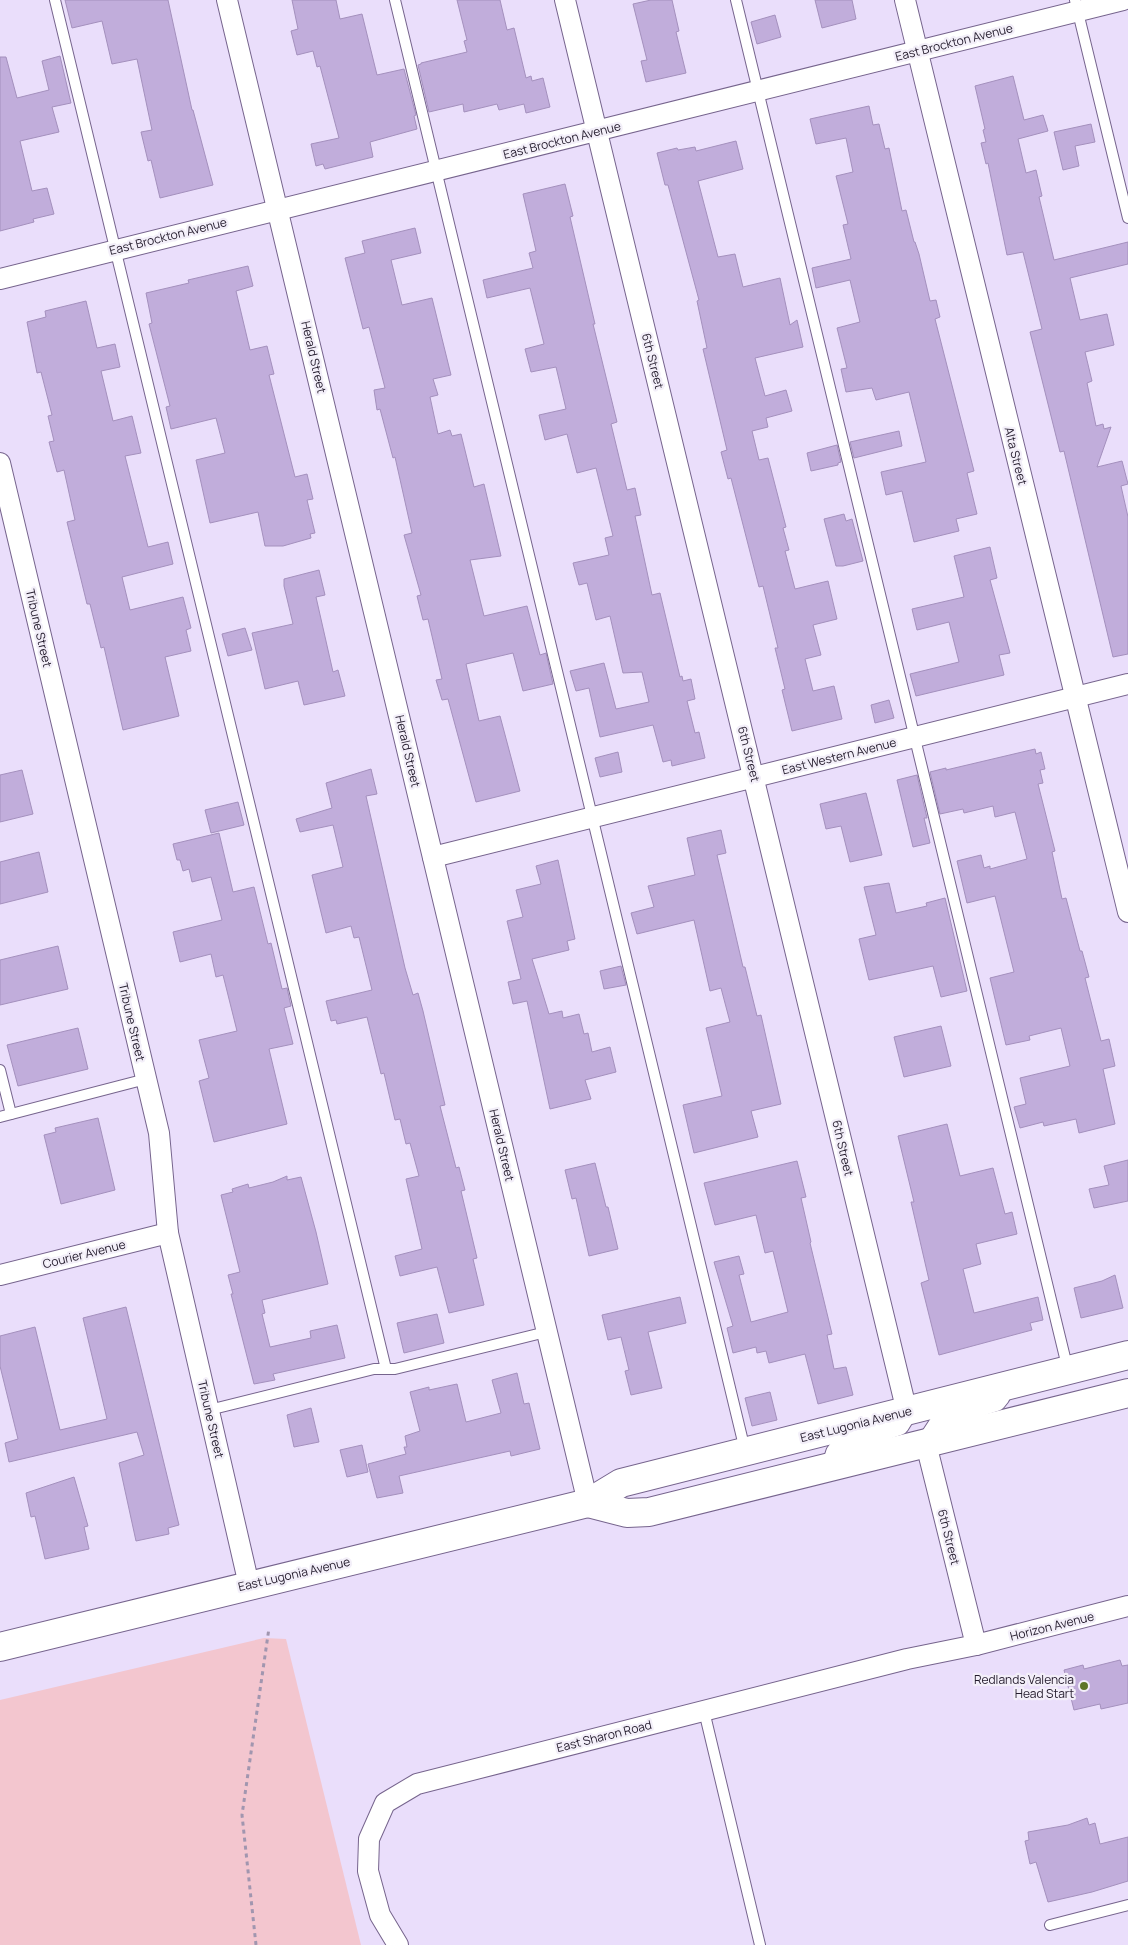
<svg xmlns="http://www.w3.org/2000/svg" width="1128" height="1945" font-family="Manrope,sans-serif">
  <rect width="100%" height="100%" fill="#eadefb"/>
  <path fill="#f3c6cf" d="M 264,1638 L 286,1639 L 361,1945 L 0,1945 L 0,1700 Z"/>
  <g fill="#c1addb" stroke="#a490bd">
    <path d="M 65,0 L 168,0 L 192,110 L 193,110 L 213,185 L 160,198 L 151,160 L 148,161 L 141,132 L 152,130 L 137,59 L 112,64 L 102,21 L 72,28 Z"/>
    <path d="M 292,0 L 336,0 L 340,19 L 362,14 L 377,75 L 404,69 L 416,115 L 414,116 L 417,129 L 370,142 L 373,157 L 325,169 L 323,164 L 316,166 L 311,144 L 339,138 L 320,66 L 317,67 L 313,51 L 297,55 L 291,31 L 298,29 Z"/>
    <path d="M 457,0 L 500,0 L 507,30 L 514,28 L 526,78 L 531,76 L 532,81 L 543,78 L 550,107 L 526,113 L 524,104 L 499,110 L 497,104 L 464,112 L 463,104 L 429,112 L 418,65 L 421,64 L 421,63 L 467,52 L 464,41 L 467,40 Z"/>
    <path d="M 651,0 L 672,0 L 679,31 L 676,32 L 686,73 L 646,82 L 641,61 L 647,60 L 633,4 Z"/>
    <path d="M 815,0 L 852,0 L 856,19 L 822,28 Z"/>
    <path d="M 775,15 L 781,37 L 757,44 L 751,22 Z"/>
    <path d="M 60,56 L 71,103 L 52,107 L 59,132 L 20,141 L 32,191 L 47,188 L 54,214 L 33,219 L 34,222 L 0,231 L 0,57 L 6,57 L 17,98 L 49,90 L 42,61 Z"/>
    <path d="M 1013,76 L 1024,120 L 1043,115 L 1048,131 L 1018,139 L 1026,173 L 1036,170 L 1042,196 L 1039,197 L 1054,260 L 1128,242 L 1128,264 L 1070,278 L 1080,320 L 1107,314 L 1114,345 L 1085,352 L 1092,381 L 1087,383 L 1096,426 L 1103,424 L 1104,429 L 1111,427 L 1097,467 L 1122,461 L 1128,484 L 1121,486 L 1128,517 L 1128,654 L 1113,657 L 1064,451 L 1060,452 L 1030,332 L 1042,329 L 1023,252 L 1007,255 L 988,163 L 986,164 L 981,143 L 986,142 L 983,130 L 985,129 L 975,86 Z"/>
    <path d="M 869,106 L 873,125 L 879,124 L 885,149 L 889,148 L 902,211 L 906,210 L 914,242 L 915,242 L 919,254 L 930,301 L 936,300 L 940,317 L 935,319 L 974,471 L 967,473 L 977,514 L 956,519 L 959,531 L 914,542 L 902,491 L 886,495 L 881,472 L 926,462 L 909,392 L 876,400 L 872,388 L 846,392 L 841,369 L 847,368 L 837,328 L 860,322 L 850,280 L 816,288 L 812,268 L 851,259 L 843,225 L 848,224 L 836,176 L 853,172 L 846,138 L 816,144 L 810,119 Z"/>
    <path d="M 1091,124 L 1095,142 L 1075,146 L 1079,166 L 1063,170 L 1054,132 Z"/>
    <path d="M 736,141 L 743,169 L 698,181 L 718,257 L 735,254 L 743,287 L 780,278 L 790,325 L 797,320 L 803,347 L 755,358 L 765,396 L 786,390 L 792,411 L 766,418 L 768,427 L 752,431 L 759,460 L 768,458 L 786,527 L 783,528 L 789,550 L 785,551 L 795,589 L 828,581 L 837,619 L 813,625 L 821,655 L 805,659 L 813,691 L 834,686 L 842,719 L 792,731 L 782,690 L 785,689 L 775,648 L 778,648 L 763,586 L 759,587 L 731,478 L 728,479 L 721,452 L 727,450 L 703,349 L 707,348 L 697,301 L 699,300 L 668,185 L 665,185 L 657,153 L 677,148 L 678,150 L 695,147 L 696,151 Z"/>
    <path d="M 565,184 L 573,216 L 570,217 L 595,324 L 593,324 L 617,422 L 611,424 L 627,490 L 635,488 L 641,515 L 635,516 L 652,595 L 660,593 L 680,677 L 682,676 L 683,681 L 691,679 L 695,699 L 687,701 L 695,733 L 699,732 L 705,758 L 672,766 L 671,760 L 663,762 L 653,725 L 600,737 L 589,688 L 576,691 L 570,671 L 604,663 L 616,709 L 649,702 L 642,672 L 623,673 L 610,616 L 596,620 L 587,583 L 579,585 L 573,563 L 609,555 L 605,538 L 613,536 L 596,468 L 577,473 L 567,434 L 545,440 L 539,415 L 566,409 L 556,367 L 531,372 L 525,349 L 544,344 L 530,288 L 487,298 L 483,280 L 533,268 L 529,253 L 536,251 L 523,194 Z"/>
    <path d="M 415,228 L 421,253 L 391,260 L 402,305 L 432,298 L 451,375 L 433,379 L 438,395 L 430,397 L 438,434 L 450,430 L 452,436 L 461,434 L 474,487 L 484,484 L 501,556 L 470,560 L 484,616 L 527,606 L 540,655 L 546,653 L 553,684 L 523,691 L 513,653 L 466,664 L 479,721 L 500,716 L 520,791 L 476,802 L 448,699 L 442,700 L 436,680 L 442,679 L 428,619 L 423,620 L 417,596 L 421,595 L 404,535 L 412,533 L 395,457 L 393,458 L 380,409 L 377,410 L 374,390 L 385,388 L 369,327 L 363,329 L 345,258 L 365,253 L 362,241 Z"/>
    <path d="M 248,266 L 253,286 L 236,291 L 250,350 L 267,346 L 274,374 L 269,375 L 295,477 L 307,474 L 313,499 L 307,500 L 315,533 L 310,534 L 311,538 L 283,546 L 265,546 L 258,512 L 210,523 L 196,460 L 225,453 L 216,418 L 171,429 L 166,407 L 170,406 L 149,324 L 152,323 L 146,293 L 189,283 L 188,280 Z"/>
    <path d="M 86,301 L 97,348 L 115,344 L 120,367 L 101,371 L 113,421 L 132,416 L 141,453 L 125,456 L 148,547 L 168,542 L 173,564 L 122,577 L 130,610 L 183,597 L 191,628 L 186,630 L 191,651 L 165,657 L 179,716 L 123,730 L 104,647 L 101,648 L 90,604 L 87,604 L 67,522 L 75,520 L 64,470 L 57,472 L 49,442 L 54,441 L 48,416 L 52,415 L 41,372 L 37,373 L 27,322 L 46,317 L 45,311 Z"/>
    <path d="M 899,431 L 902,446 L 854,458 L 850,442 Z"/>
    <path d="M 837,445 L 841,462 L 838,463 L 838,465 L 811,471 L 807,453 Z"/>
    <path d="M 844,514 L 846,521 L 852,519 L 863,561 L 843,566 L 836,566 L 824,519 Z"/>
    <path d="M 990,547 L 997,578 L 990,580 L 1010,653 L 999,655 L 1004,675 L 916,696 L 910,674 L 959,662 L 949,622 L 917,630 L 912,609 L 964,597 L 954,556 Z"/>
    <path d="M 319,570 L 325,595 L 316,597 L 333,672 L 338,670 L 345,696 L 304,705 L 298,681 L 265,689 L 252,633 L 293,624 L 284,586 L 284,579 Z"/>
    <path d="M 245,628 L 252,650 L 228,656 L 222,634 Z"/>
    <path d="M 889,700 L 894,718 L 875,723 L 871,705 Z"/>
    <path d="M 1035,749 L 1036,754 L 1041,752 L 1045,769 L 1040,770 L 1043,783 L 1038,784 L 1055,851 L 1052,852 L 1062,899 L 1066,898 L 1080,951 L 1082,951 L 1089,977 L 1085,978 L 1101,1041 L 1109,1039 L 1115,1066 L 1103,1069 L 1115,1124 L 1079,1133 L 1076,1119 L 1044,1126 L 1043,1122 L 1020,1128 L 1014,1107 L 1026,1104 L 1020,1078 L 1070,1066 L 1061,1028 L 1029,1036 L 1030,1040 L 1006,1045 L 990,978 L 1014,972 L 995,896 L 967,903 L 957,861 L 981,855 L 984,868 L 990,866 L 990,869 L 1027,859 L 1015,812 L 995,817 L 993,806 L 964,813 L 963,809 L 940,814 L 930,772 L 946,768 L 946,770 Z"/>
    <path d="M 618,752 L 622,772 L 600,777 L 595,758 Z"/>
    <path d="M 371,769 L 377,794 L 366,796 L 405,968 L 413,995 L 418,993 L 423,1011 L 445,1105 L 440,1106 L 456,1168 L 459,1167 L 465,1190 L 461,1191 L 477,1258 L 473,1259 L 484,1305 L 449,1313 L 437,1267 L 400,1276 L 395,1256 L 422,1249 L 406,1179 L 419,1176 L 410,1143 L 406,1144 L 400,1119 L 395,1120 L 384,1073 L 381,1074 L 367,1017 L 337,1024 L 336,1020 L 331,1021 L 326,1001 L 372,990 L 359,937 L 354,938 L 351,926 L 326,933 L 312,875 L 343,867 L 333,825 L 300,832 L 296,819 L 332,808 L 326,783 Z"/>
    <path d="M 22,770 L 33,814 L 0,822 L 0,775 Z"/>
    <path d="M 917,775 L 927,818 L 924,818 L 930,843 L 913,847 L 897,780 Z"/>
    <path d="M 866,793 L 882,855 L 850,862 L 841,826 L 826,829 L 820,804 Z"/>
    <path d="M 238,802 L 244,825 L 211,833 L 205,810 Z"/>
    <path d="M 721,830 L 726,853 L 717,855 L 743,967 L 745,967 L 757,1016 L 761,1015 L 781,1104 L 751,1111 L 758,1137 L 694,1153 L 683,1105 L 722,1096 L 706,1028 L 730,1022 L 721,988 L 710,991 L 694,920 L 637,934 L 631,913 L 654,907 L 648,886 L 695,875 L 687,838 Z"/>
    <path d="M 219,833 L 233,892 L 254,887 L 268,944 L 271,943 L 282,989 L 287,988 L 291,1006 L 284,1008 L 293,1044 L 269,1049 L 287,1124 L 214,1142 L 199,1081 L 209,1078 L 199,1040 L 237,1031 L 223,975 L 216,977 L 211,954 L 180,962 L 173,932 L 222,920 L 211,877 L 192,882 L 189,869 L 183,871 L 180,860 L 177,860 L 173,844 Z"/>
    <path d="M 39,852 L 48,892 L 0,904 L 0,862 Z"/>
    <path d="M 558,860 L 575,939 L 567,941 L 569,950 L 532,959 L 549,1014 L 562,1011 L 563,1018 L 579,1014 L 584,1034 L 588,1033 L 592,1052 L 610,1047 L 616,1072 L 585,1080 L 591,1099 L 550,1109 L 527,1001 L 513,1004 L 508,982 L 521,979 L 507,921 L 523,917 L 516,890 L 541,884 L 536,866 Z"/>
    <path d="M 889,883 L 896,913 L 927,906 L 926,903 L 945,898 L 967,991 L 941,997 L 933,966 L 869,980 L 859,939 L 876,935 L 864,887 Z"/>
    <path d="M 58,946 L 68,989 L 0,1005 L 0,960 Z"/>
    <path d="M 621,966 L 626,985 L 604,989 L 600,971 Z"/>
    <path d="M 941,1026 L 951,1066 L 904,1077 L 894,1037 Z"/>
    <path d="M 78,1028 L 88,1069 L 18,1086 L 7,1045 Z"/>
    <path d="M 98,1118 L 115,1190 L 61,1204 L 44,1135 L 56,1132 L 55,1128 Z"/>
    <path d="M 947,1124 L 960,1176 L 993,1168 L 1005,1214 L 1012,1212 L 1017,1234 L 976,1244 L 981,1264 L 963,1269 L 974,1313 L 1038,1297 L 1043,1320 L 1030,1323 L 1032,1330 L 939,1355 L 921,1283 L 929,1280 L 911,1202 L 914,1202 L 898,1136 Z"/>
    <path d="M 1128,1160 L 1128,1201 L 1094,1208 L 1089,1189 L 1109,1185 L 1104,1166 Z"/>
    <path d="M 797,1161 L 806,1197 L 801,1198 L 811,1242 L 810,1243 L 832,1334 L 827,1335 L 834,1369 L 846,1367 L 853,1395 L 818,1404 L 805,1354 L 769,1363 L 766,1351 L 757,1353 L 756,1347 L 733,1353 L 727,1328 L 733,1326 L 714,1262 L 739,1256 L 744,1274 L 739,1275 L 751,1322 L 788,1312 L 773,1251 L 765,1253 L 756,1215 L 715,1225 L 704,1183 Z"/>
    <path d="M 595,1163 L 606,1207 L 608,1207 L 618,1249 L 589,1256 L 576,1198 L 572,1199 L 565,1170 Z"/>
    <path d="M 287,1176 L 287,1180 L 301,1177 L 316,1232 L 328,1284 L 262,1300 L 265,1313 L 262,1314 L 270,1347 L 311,1338 L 310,1331 L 337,1325 L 345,1358 L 273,1374 L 275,1380 L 254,1384 L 231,1294 L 233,1294 L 228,1275 L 240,1272 L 221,1195 L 233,1192 L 232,1189 L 248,1184 L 249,1188 L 273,1182 Z"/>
    <path d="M 1115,1275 L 1123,1308 L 1081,1318 L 1074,1288 L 1102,1281 Z"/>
    <path d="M 680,1297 L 686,1323 L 648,1332 L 662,1388 L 631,1395 L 625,1371 L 629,1370 L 621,1337 L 608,1340 L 602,1315 Z"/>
    <path d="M 126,1307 L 179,1525 L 168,1528 L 169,1534 L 136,1541 L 119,1463 L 144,1455 L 137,1432 L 9,1462 L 5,1443 L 18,1439 L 0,1366 L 0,1336 L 35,1327 L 60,1430 L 107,1419 L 83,1318 Z"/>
    <path d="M 437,1314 L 444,1343 L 404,1353 L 397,1323 Z"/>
    <path d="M 517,1373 L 524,1404 L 529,1403 L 540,1449 L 511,1456 L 510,1451 L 399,1476 L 403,1493 L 377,1498 L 368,1464 L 406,1454 L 404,1447 L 407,1447 L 405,1436 L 420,1431 L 410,1392 L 429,1387 L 429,1390 L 457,1384 L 466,1422 L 501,1413 L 492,1380 Z"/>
    <path d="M 770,1392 L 777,1420 L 752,1426 L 745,1398 Z"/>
    <path d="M 311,1408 L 319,1442 L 294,1447 L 287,1415 Z"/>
    <path d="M 362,1445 L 368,1472 L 347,1477 L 340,1450 Z"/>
    <path d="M 74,1477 L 88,1526 L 84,1527 L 89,1549 L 45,1559 L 35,1516 L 31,1517 L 26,1493 Z"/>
    <path d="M 1120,1660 L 1122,1666 L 1128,1665 L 1128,1703 L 1101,1709 L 1100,1704 L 1074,1710 L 1064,1670 L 1083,1665 L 1084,1669 Z"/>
    <path d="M 1087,1818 L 1089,1825 L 1095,1823 L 1100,1844 L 1128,1837 L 1128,1881 L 1092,1892 L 1048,1902 L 1036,1862 L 1030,1864 L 1025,1841 L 1029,1840 L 1028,1832 L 1068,1825 Z"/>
  </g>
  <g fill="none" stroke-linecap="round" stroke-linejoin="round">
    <g stroke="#76648d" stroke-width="12">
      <g id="service">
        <path d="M 55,0 L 386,1369"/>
        <path d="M 395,0 L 745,1450"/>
        <path d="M 736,0 L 1068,1370"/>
        <path d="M 1075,0 L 1128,218"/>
        <path d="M 0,1070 L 11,1114"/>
        <path d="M 0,1117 L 146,1079"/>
        <path d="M 209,1410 L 374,1369 L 395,1369 L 546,1332"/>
        <path d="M 704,1711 L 760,1945"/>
        <path d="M 1050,1925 L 1128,1905"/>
      </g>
    </g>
    <g stroke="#76648d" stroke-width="22">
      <g id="minor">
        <path d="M 227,0 L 588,1503"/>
        <path d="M 565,0 L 907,1412 L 899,1425 L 843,1444 L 836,1453 L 832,1466"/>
        <path d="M 905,0 L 1128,912"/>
        <path d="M 0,279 L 1123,0"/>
        <path d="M 0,463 L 159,1133 L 168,1233 L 249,1585"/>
        <path d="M 433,857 L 1128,684"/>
        <path d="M 0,1275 L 168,1233"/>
        <path d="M 976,1645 L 926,1444 L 943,1418 L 996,1401 L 1000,1396"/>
        <path d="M 398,1945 L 380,1915 L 368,1871 L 369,1839 L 385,1803 L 417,1784 L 907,1659 L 976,1645 L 1128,1606"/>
      </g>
    </g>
    <g stroke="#76648d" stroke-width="30">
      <g id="secondary">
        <path d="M 588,1503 L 627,1513 L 649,1512 L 1128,1393"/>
        <path d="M 0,1647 L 588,1503 L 621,1483 L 1128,1355"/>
      </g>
    </g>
    <path stroke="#a196af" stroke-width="3" stroke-dasharray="4 4" stroke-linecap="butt" d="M 256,1945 L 242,1815 L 269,1628"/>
    <use href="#service" stroke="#fff" stroke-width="10"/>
    <use href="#minor" stroke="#fff" stroke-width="20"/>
    <use href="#secondary" stroke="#fff" stroke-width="28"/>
  </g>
  <circle fill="#5d7527" stroke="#f3eff9" stroke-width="2" cx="1084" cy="1686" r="5"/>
  <g text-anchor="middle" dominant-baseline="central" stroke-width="4.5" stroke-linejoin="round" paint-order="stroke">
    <g font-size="12" fill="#231b2c" stroke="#f3eff9">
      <text transform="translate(954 42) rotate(-14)">East Brockton Avenue</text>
      <text transform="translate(562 140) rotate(-14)">East Brockton Avenue</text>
      <text transform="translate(168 236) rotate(-14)">East Brockton Avenue</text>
      <text transform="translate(314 357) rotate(77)">Herald Street</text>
      <text transform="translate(653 361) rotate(76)">6th Street</text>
      <text transform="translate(1016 456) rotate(76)">Alta Street</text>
      <text transform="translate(39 628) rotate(77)">Tribune Street</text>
      <text transform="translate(408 751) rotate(77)">Herald Street</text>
      <text transform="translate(749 754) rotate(76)">6th Street</text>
      <text transform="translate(839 756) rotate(-14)">East Western Avenue</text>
      <text transform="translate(132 1022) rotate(77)">Tribune Street</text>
      <text transform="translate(502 1145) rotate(77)">Herald Street</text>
      <text transform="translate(843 1148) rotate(77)">6th Street</text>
      <text transform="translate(84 1254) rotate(-14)">Courier Avenue</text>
      <text transform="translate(211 1419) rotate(77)">Tribune Street</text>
      <text transform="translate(856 1424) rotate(-14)">East Lugonia Avenue</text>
      <text transform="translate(949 1537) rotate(76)">6th Street</text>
      <text transform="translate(294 1574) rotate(-13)">East Lugonia Avenue</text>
      <text transform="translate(1052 1626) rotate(-14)">Horizon Avenue</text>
      <text transform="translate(604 1736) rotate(-14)">East Sharon Road</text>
    </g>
    <g font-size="12" fill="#231b2c" stroke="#f3eff9" text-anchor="end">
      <text x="1074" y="1679">Redlands Valencia<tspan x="1074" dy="14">Head Start</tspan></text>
    </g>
  </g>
</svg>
